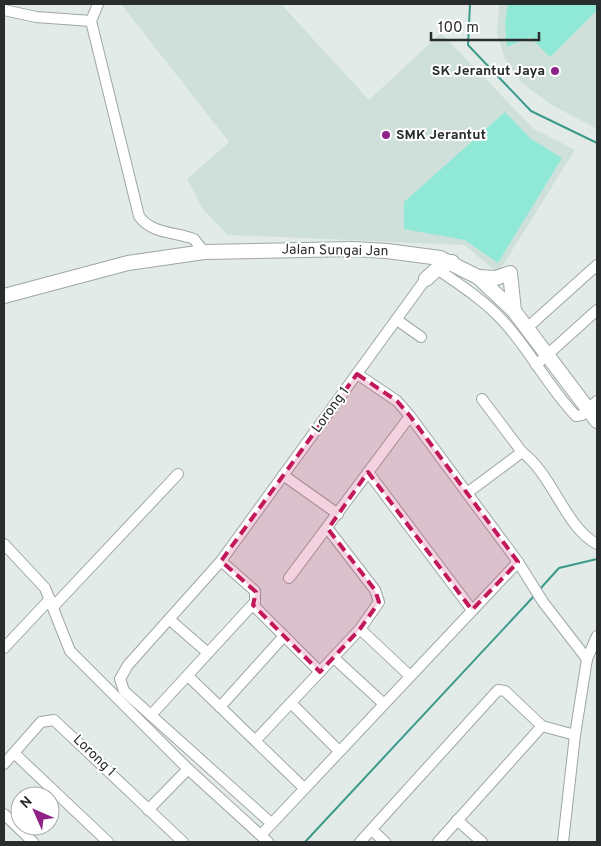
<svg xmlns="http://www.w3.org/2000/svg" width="601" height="846" font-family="Overpass,sans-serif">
  <rect width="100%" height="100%" fill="#e2ebe8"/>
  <g fill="#cfe0db">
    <path d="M 121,4 L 281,4 L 369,100 L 441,33 L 534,129 L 575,150 L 498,273 L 464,245 L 228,235 L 202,208 L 187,179 L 229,142 Z"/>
    <path d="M 499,4 L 597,4 L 597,129 L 550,104 L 522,83 L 505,59 L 497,34 Z"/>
  </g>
  <g fill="#90e9d7">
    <path d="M 508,4 L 597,4 L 597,10 L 550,57 L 530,37 L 507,47 L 505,23 Z"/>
    <path d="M 505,112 L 531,139 L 562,158 L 498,263 L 465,240 L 404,229 L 404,202 Z"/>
  </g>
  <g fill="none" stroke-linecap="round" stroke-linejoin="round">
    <g stroke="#3b9a8a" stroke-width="2">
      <path d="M 470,4 L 468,45 L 531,111 L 597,143"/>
      <path d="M 540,589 L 559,568 L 597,559"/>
      <path d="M 305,842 L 535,595"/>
    </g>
    <g stroke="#9fa7a5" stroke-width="12">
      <g id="minor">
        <path d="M 98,4 L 91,21 L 139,216 C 151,234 176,232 194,239 L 204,252"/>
        <path d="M 4,10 L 36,17 L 91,21"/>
        <path d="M 437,269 C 460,285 484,300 503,321 C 530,350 548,387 576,416 L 582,415 L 597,401"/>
        <path d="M 397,320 L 421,337"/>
        <path d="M 527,328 L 597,265"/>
        <path d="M 536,365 L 597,310"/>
        <path d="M 357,374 L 397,401 L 410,416 L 518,562 L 543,602 L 587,659"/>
        <path d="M 482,399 L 522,452"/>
        <path d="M 368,472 L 472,610"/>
        <path d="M 283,475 L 338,514"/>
        <path d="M 467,493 L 522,452 C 553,475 565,527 597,544"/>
        <path d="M 4,544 L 45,588 L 70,651 L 188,769 L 268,842"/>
        <path d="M 289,578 L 410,416"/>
        <path d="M 253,605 L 320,672"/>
        <path d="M 53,607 L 178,474"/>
        <path d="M 169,619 L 208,653"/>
        <path d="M 360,629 L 410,676"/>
        <path d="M 4,648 L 50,599"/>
        <path d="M 334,658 L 384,704"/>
        <path d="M 188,676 L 304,788"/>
        <path d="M 291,703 L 339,751"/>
        <path d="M 220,707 L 284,636"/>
        <path d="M 151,715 L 255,602 L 255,591 L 221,561"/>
        <path d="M 256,740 L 360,629 L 379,602 L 375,590 L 328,529"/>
        <path d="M 14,753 L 108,842"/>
        <path d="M 4,764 L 41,722 L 54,720 L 183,842"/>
        <path d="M 148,810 L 188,769"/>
        <path d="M 4,814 L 33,842"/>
        <path d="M 457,820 L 482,842"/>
        <path d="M 271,823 L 124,691 L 120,679 L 128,665 L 221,561 L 430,273"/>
        <path d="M 372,830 L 385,842"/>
        <path d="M 261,835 L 518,562"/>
        <path d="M 360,842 L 498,690 L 505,691 L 542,726 L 575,735"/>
        <path d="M 438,842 L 542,726"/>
        <path d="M 563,842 L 575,735 L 587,659 L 597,636"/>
      </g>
    </g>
    <g stroke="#9fa7a5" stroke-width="16">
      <g id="major">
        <path d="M 478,277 L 496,278 L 510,273 L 514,311"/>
        <path d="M 426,279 L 437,269 L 452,262"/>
        <path d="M 4,296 L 128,263 L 204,252 L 353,249 L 387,251 L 440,258 L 478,277 L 514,311 L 597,421"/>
      </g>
    </g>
    <use href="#minor" stroke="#fff" stroke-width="10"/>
    <use href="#major" stroke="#fff" stroke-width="14"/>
  </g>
  <path fill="#c2185b" fill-opacity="0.2" stroke="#c2185b" stroke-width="4" stroke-dasharray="10 6" stroke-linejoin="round" d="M 357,374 L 397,401 L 410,416 L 518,562 L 472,610 L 368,472 L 328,529 L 375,590 L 379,602 L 360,629 L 320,672 L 253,605 L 256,592 L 221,561 Z"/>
  <g fill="#8f2387" stroke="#fff" stroke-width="2">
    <circle cx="555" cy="71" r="5"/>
    <circle cx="386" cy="135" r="5"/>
  </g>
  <g text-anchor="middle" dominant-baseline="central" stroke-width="4" stroke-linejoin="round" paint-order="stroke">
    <g font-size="14" font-weight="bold" fill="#2a2d2d" stroke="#fff" text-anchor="end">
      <text x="545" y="71">SK Jerantut Jaya</text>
      <text x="396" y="135" text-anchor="start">SMK Jerantut</text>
    </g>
    <g font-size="14" fill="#2a2d2d" stroke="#fff">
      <text transform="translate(335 251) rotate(1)">Jalan Sungai Jan</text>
      <text transform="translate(331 410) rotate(-54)">Lorong 1</text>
      <text transform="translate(94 756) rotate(44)">Lorong 1</text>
    </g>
  </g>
  <rect width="601" height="846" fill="none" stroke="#2a2d2d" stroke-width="10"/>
  <g transform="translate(35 811) rotate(315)"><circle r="24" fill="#ffffff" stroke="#aaabab"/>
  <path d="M0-4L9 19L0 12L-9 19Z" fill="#8f2387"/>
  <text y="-8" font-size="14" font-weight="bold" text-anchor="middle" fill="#2a2d2d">N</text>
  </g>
  <path d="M431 32v8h108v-8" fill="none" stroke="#2a2d2d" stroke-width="2.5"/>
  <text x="438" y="32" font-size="15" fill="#2a2d2d" stroke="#ffffff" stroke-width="4" paint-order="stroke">100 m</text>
</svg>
